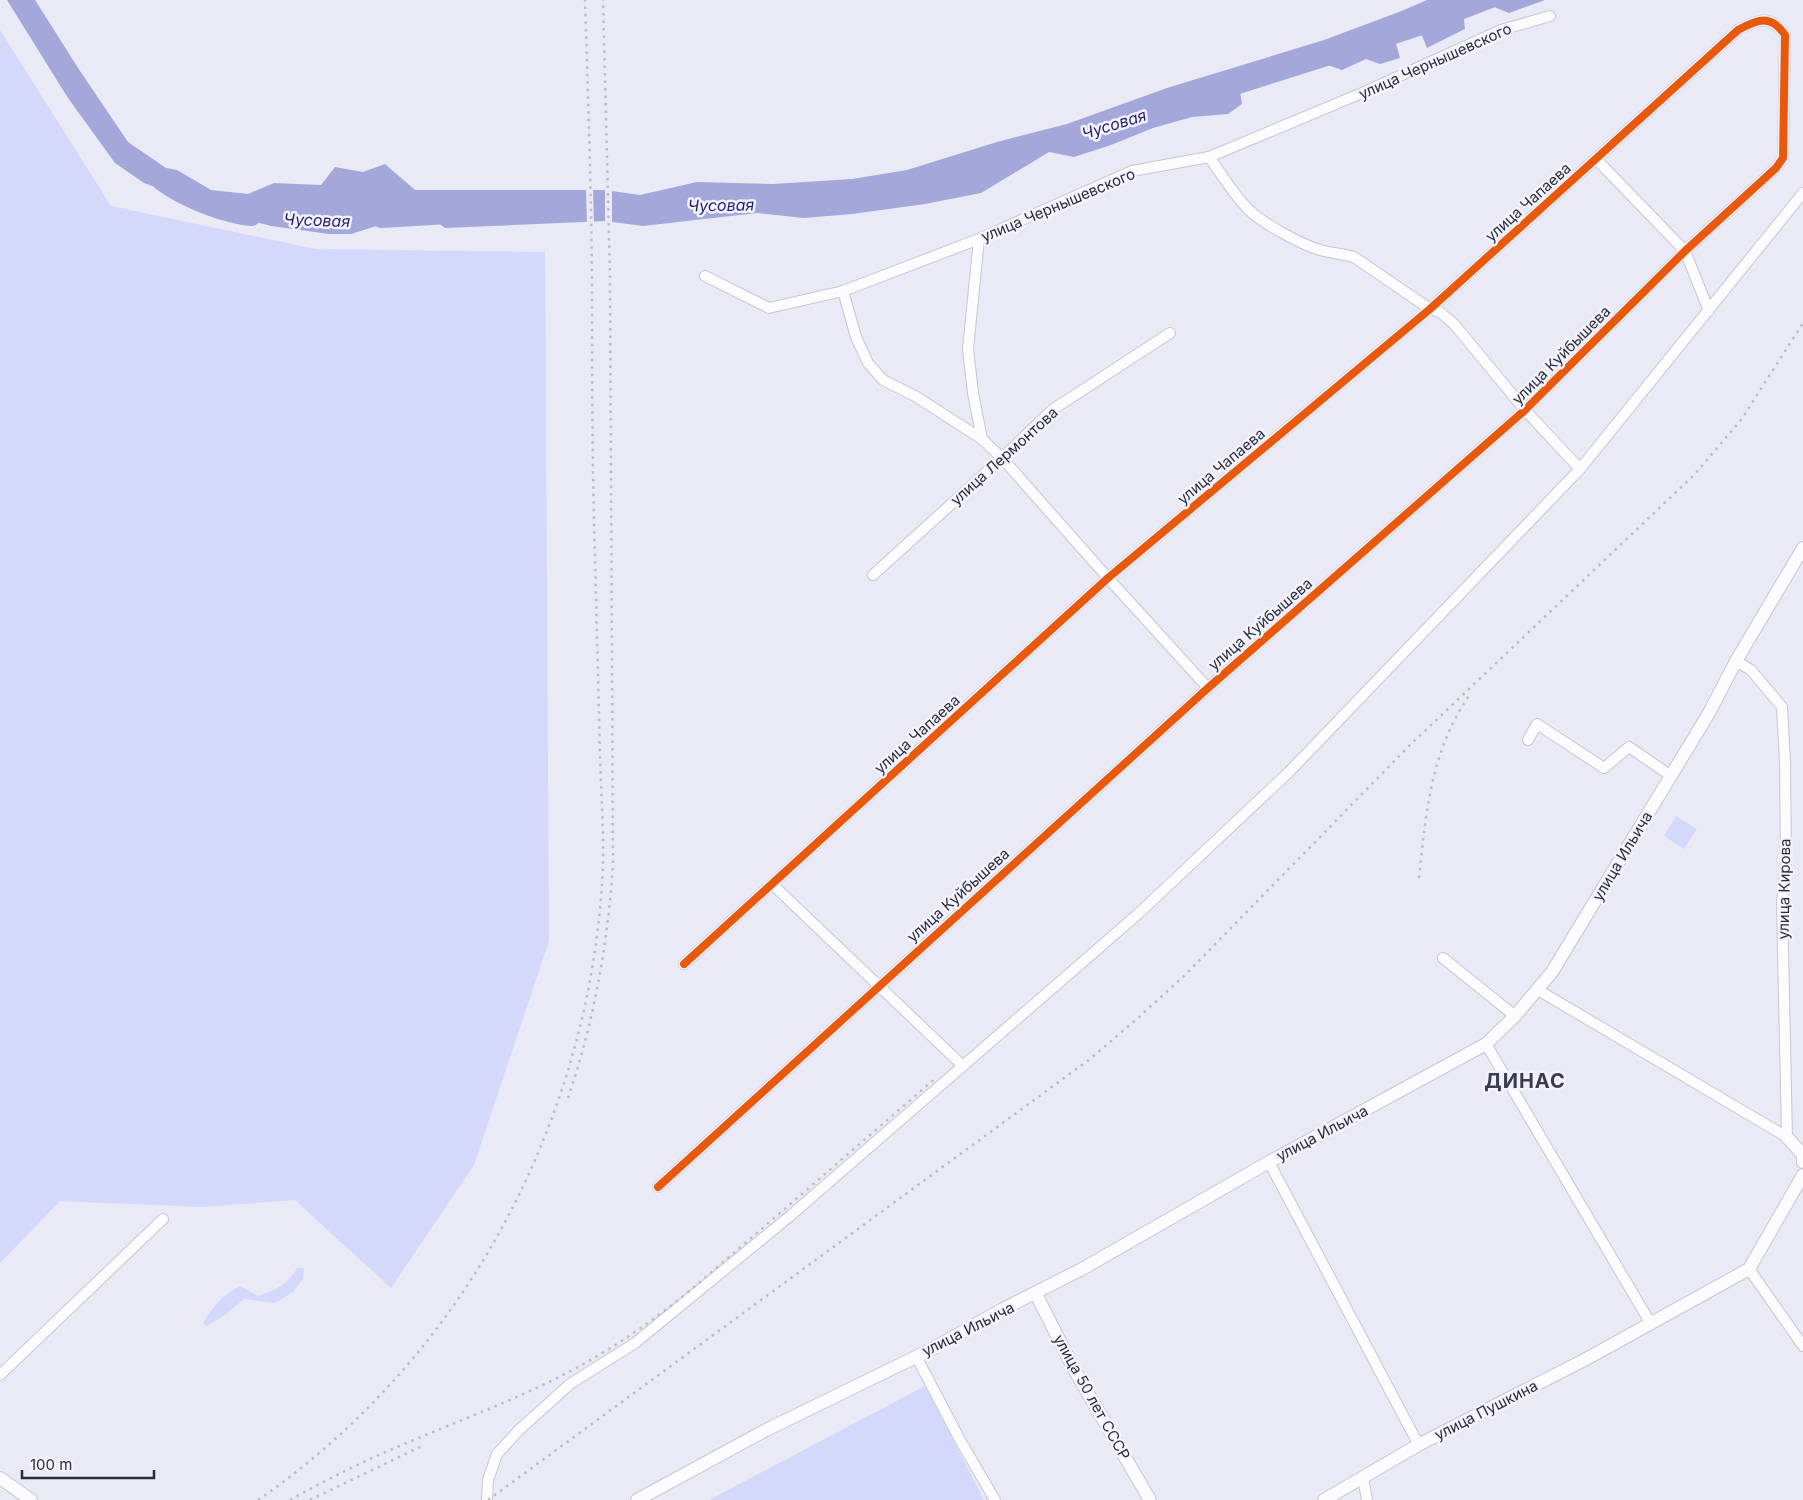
<svg xmlns="http://www.w3.org/2000/svg" width="1803" height="1500" font-family="Inter,sans-serif">
  <rect width="100%" height="100%" fill="#e9eaf6"/>
  <g fill="#d4d8fa">
    <path d="M 0,30 L 111,206 L 316,249 L 545,252 L 549,941 L 474,1165 L 391,1288 L 295,1200 L 202,1207 L 60,1201 L 0,1263 Z"/>
    <path d="M 1676,816 L 1697,829 L 1684,849 L 1664,836 Z"/>
    <path d="M 297,1268 L 304,1268 L 303,1279 L 293,1292 L 275,1303 L 244,1299 L 225,1315 L 207,1326 L 203,1324 C 210,1308 225,1294 240,1286 L 258,1296 C 276,1290 287,1285 297,1268 Z"/>
    <path d="M 925,1386 L 984,1500 L 709,1500 Z"/>
  </g>
  <path fill="#a3a7d9" d="M 7,0 L 35,0 L 80,71 L 128,142 L 166,168 L 177,170 L 211,190 L 248,194 L 274,183 L 321,185 L 335,167 L 363,172 L 385,164 L 415,190 L 605,190 L 640,195 L 697,182 L 773,184 L 852,179 L 907,170 L 997,142 L 1067,124 L 1167,88 L 1324,40 L 1399,12 L 1427,0 L 1545,0 L 1509,13 L 1484,3 L 1463,11 L 1465,29 L 1427,48 L 1419,28 L 1394,36 L 1400,58 L 1380,64 L 1366,59 L 1342,70 L 1316,61 L 1239,86 L 1242,104 L 1228,114 L 1192,117 L 1153,128 L 1111,145 L 1074,157 L 1049,152 L 981,193 L 925,204 L 852,214 L 804,218 L 757,213 L 643,226 L 605,221 L 445,228 L 430,217 L 399,219 L 351,234 L 329,234 L 271,226 L 237,217 L 144,183 L 115,163 L 68,98 Z"/>
  <g fill="#e9eaf6">
    <path d="M 586,188 L 593,188 L 594,224 L 587,224 Z"/>
    <path d="M 605,188 L 612,189 L 612,224 L 605,223 Z"/>
  </g>
  <g fill="none" stroke-linecap="round" stroke-linejoin="round">
    <g stroke="#a3a7d9" stroke-width="16">
      <path d="M 1376,42 L 1419,28 L 1491,0"/>
      <path d="M 1219,92 L 1336,55"/>
      <path d="M 160,182 C 182,199 224,216 252,218"/>
      <path d="M 381,220 L 449,216"/>
    </g>
    <g stroke="#c6c7d1" stroke-width="12">
      <g id="minor">
        <path d="M 1209,157 C 1220,172 1236,198 1249,210 C 1264,224 1300,244 1320,250 C 1331,253 1343,254 1354,257 L 1430,309 L 1440,312 L 1454,324 L 1525,410 L 1580,469"/>
        <path d="M 1596,159 L 1685,251 L 1709,311"/>
        <path d="M 979,239 L 968,349 L 973,393 L 982,439 L 1002,458 L 1108,578 L 1208,688"/>
        <path d="M 705,276 L 769,308 L 843,291 L 979,239 L 1132,171 L 1209,157 L 1362,93 L 1501,30 L 1550,16"/>
        <path d="M 843,291 L 856,337 L 868,363 L 883,380 L 915,396 L 982,439"/>
        <path d="M 873,575 L 1002,458 L 1052,410 L 1170,333"/>
        <path d="M 1736,661 L 1751,670 L 1782,707 L 1785,762 L 1786,863 L 1782,902 L 1787,1137"/>
        <path d="M 1528,740 L 1537,724 L 1604,768 L 1629,747 L 1671,776"/>
        <path d="M 772,884 L 963,1066"/>
        <path d="M 1443,958 L 1515,1016"/>
        <path d="M 1538,990 L 1787,1137"/>
        <path d="M 1486,1044 L 1651,1324"/>
        <path d="M 1269,1162 L 1415,1438 L 1420,1444"/>
        <path d="M 658,1187 L 1208,688 L 1525,410 L 1685,251 L 1776,168 L 1783,158 L 1785,35 C 1771,14 1758,19 1738,30 L 1430,309 L 1108,578 L 684,964"/>
        <path d="M 1749,1269 L 1803,1346"/>
        <path d="M 916,1356 L 960,1440 L 995,1500"/>
        <path d="M 0,1375 L 163,1219"/>
        <path d="M 1363,1478 L 1367,1500"/>
        <path d="M 487,1500 L 488,1480 L 497,1454 L 519,1430 L 570,1384 L 635,1343 L 790,1216 L 1138,914 L 1289,772 L 1580,469 L 1803,193"/>
      </g>
    </g>
    <g stroke="#c6c7d1" stroke-width="14">
      <g id="tertiary">
        <path d="M 1787,1137 L 1803,1155 L 1803,1162"/>
        <path d="M 1036,1294 L 1075,1371 L 1150,1500"/>
        <path d="M 0,1478 L 31,1500"/>
        <path d="M 637,1500 L 766,1430 L 928,1351 L 1003,1309 L 1082,1269 L 1269,1162 L 1486,1044 L 1515,1016 L 1552,972 L 1709,713 L 1736,661 L 1803,548"/>
        <path d="M 1324,1500 L 1420,1444 L 1588,1358 L 1749,1269 L 1803,1175"/>
      </g>
    </g>
    <use href="#minor" stroke="#fcfcfe" stroke-width="10"/>
    <use href="#tertiary" stroke="#fcfcfe" stroke-width="12"/>
    <g stroke="#bdbdc0" stroke-width="2.5" stroke-dasharray="2.5 5" stroke-linecap="butt">
      <path d="M 1419,878 C 1426,811 1431,751 1470,694"/>
      <path d="M 568,1098 C 594,1021 608,944 613,863 L 610,276 L 603,0"/>
      <path d="M 258,1500 C 461,1360 586,1128 602,884 C 605,841 601,797 600,754 C 598,676 596,597 594,519 C 592,438 592,357 592,276 C 591,184 588,92 585,0"/>
      <path d="M 290,1500 C 317,1485 344,1471 372,1458 C 432,1431 494,1409 553,1380 C 606,1354 654,1321 699,1283 L 937,1077"/>
      <path d="M 310,1500 L 422,1446"/>
      <path d="M 488,1500 L 1090,1059 L 1138,1018 L 1185,975 L 1409,746 L 1695,474 L 1741,420 L 1803,323"/>
    </g>
    <g stroke="#f2f3ff" stroke-width="11">
      <path id="cycleway" d="M 658,1187 L 1208,688 L 1525,410 L 1685,251 L 1776,168 L 1783,158 L 1785,35 C 1771,14 1758,19 1738,30 L 1430,309 L 1108,578 L 684,964"/>
    </g>
    <use href="#cycleway" stroke="#e8590c" stroke-width="8"/>
  </g>
  <g text-anchor="middle" dominant-baseline="central" stroke-width="5" stroke-linejoin="round" paint-order="stroke">
    <g font-size="15" fill="#2b2c36" stroke="#f2f3ff">
      <text transform="translate(1435 61) rotate(-24)">улица Чернышевского</text>
      <text transform="translate(1528 202) rotate(-42)">улица Чапаева</text>
      <text transform="translate(1058 205) rotate(-23)">улица Чернышевского</text>
      <text transform="translate(1561 355) rotate(-45)">улица Куйбышева</text>
      <text transform="translate(1004 456) rotate(-42)">улица Лермонтова</text>
      <text transform="translate(1221 466) rotate(-40)">улица Чапаева</text>
      <text transform="translate(1260 624) rotate(-41)">улица Куйбышева</text>
      <text transform="translate(917 734) rotate(-42)">улица Чапаева</text>
      <text transform="translate(1622 856) rotate(-59)">улица Ильича</text>
      <text transform="translate(1784 889) rotate(-89)">улица Кирова</text>
      <text transform="translate(958 895) rotate(-42)">улица Куйбышева</text>
      <text transform="translate(1322 1133) rotate(-28)">улица Ильича</text>
      <text transform="translate(968 1329) rotate(-27)">улица Ильича</text>
      <text transform="translate(1092 1397) rotate(61)">улица 50 лет СССР</text>
      <text transform="translate(1486 1410) rotate(-27)">улица Пушкина</text>
    </g>
    <g font-size="16" font-style="italic" fill="#261e6b" stroke="#f2f3ff">
      <text transform="translate(1114 124) rotate(-17)">Чусовая</text>
      <text transform="translate(721 205) rotate(-1)">Чусовая</text>
      <text transform="translate(317 220) rotate(2)">Чусовая</text>
    </g>
    <g font-size="20" font-weight="bold" letter-spacing="1" fill="#3a3d52" stroke="#f2f3ff">
      <text x="1525" y="1081">ДИНАС</text>
    </g>
  </g>
  <path d="M22 1470v8h132v-8" fill="none" stroke="#2b2c36" stroke-width="2.5"/>
  <text x="30" y="1470" font-size="15" fill="#2b2c36" stroke="#f2f3ff" stroke-width="4" paint-order="stroke">100 m</text>
</svg>
